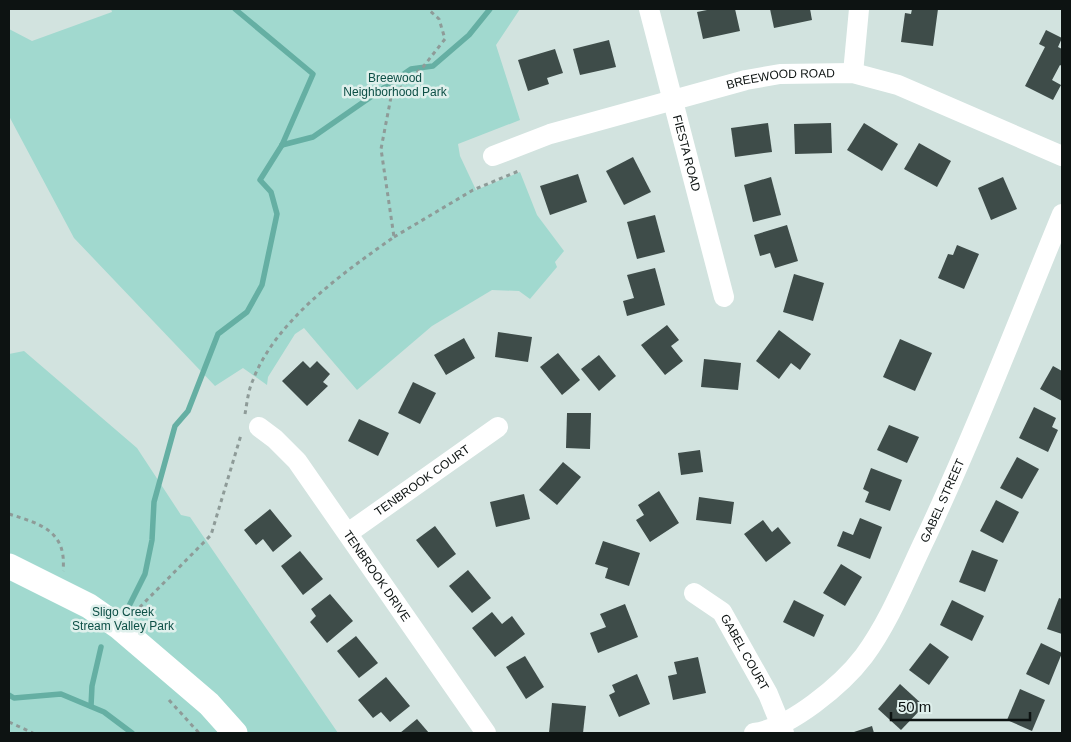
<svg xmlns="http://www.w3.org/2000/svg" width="1071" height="742" font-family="Helvetica,sans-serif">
  <rect width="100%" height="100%" fill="#d2e3df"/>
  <g fill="#a1d9cf">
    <path d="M 111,9 L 520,9 L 496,45 L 520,120 L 458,144 L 460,156 L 476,190 L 520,172 L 537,215 L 564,251 L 555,262 L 557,267 L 530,299 L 519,291 L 492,290 L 432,326 L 357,390 L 304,328 L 295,334 L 268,377 L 267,385 L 243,368 L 215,386 L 74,238 L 9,116 L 9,29 L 32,41 L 112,12 Z"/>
    <path d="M 24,351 L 137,448 L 181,515 L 190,517 L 338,733 L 9,733 L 9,354 Z"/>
  </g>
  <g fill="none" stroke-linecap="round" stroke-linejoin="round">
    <g stroke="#65afa3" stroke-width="5.5">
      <path d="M 282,145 L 313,137 L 411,69 L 433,66 L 469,35 L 490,9"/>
      <path d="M 128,608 L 145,574 L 152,540 L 154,502 L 175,426 L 188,411 L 218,334 L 247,312 L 262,285 L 277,214 L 271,192 L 260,180 L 282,145 L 313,74 L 235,9"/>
      <path d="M 9,695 L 14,698 L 61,694 L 104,712 L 132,733"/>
      <path d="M 91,706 L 92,686 L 101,647"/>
    </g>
  </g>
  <g fill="#3e4c49">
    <path d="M 712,9 L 735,9 L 740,31 L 703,39 L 697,12 Z"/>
    <path d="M 770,9 L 810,9 L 812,20 L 774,28 Z"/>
    <path d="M 912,9 L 938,9 L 933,46 L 901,42 L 905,13 L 911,14 Z"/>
    <path d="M 1046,30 L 1062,38 L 1058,47 L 1062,49 L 1062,66 L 1060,65 L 1052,80 L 1061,85 L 1053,100 L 1025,86 L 1045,47 L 1039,44 Z"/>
    <path d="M 609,40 L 616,67 L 580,75 L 573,49 Z"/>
    <path d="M 555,49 L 563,73 L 547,78 L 549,84 L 528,91 L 518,60 Z"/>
    <path d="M 768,123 L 772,152 L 735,157 L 731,128 Z"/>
    <path d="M 831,123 L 832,153 L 795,154 L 794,124 Z"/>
    <path d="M 864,123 L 898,144 L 882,171 L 847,150 Z"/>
    <path d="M 919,143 L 951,161 L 937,187 L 904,169 Z"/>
    <path d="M 633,157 L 651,192 L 624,205 L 606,171 Z"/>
    <path d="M 578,174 L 587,202 L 550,215 L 540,186 Z"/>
    <path d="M 771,177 L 781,215 L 753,222 L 744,185 Z"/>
    <path d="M 1003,177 L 1017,209 L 991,220 L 978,188 Z"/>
    <path d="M 655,215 L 665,252 L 637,259 L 627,222 Z"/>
    <path d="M 787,225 L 798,261 L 775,268 L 770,253 L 760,256 L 754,235 Z"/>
    <path d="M 957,245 L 979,254 L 964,289 L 938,278 L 948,254 L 953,255 Z"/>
    <path d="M 655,268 L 665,305 L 627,316 L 623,301 L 634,298 L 627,275 Z"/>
    <path d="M 794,274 L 824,283 L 813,321 L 783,312 Z"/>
    <path d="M 667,325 L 679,340 L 671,346 L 683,361 L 665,375 L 641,345 Z"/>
    <path d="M 779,330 L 811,354 L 800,370 L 791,363 L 779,379 L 756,361 Z"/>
    <path d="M 498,332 L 532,337 L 528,362 L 495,357 Z"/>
    <path d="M 464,338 L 475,358 L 446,375 L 434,355 Z"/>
    <path d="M 900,339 L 932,353 L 915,391 L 883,377 Z"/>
    <path d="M 558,353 L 580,380 L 562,395 L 540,367 Z"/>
    <path d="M 599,355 L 616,376 L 599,391 L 581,369 Z"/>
    <path d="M 704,359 L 741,363 L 738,390 L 701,387 Z"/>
    <path d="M 303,361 L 310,368 L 317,361 L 330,374 L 323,382 L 328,386 L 307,406 L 282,381 Z"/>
    <path d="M 1053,366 L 1062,371 L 1062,401 L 1040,389 Z"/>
    <path d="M 413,382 L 436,393 L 420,424 L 398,413 Z"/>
    <path d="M 1034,407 L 1056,418 L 1052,427 L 1058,430 L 1048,452 L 1019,438 Z"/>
    <path d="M 567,413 L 591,413 L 590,449 L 566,448 Z"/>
    <path d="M 359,419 L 389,433 L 378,456 L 348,441 Z"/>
    <path d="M 889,425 L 919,437 L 907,463 L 877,450 Z"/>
    <path d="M 700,450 L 703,472 L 681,475 L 678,453 Z"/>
    <path d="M 1017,457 L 1039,469 L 1022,499 L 1000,488 Z"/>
    <path d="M 563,462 L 581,477 L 557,505 L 539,490 Z"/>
    <path d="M 871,468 L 902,480 L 890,511 L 865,502 L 869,492 L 863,489 Z"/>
    <path d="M 659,491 L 679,523 L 650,542 L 636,520 L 644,515 L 638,505 Z"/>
    <path d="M 524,494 L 530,519 L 496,527 L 490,502 Z"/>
    <path d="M 699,497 L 734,502 L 731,524 L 696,520 Z"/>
    <path d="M 996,500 L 1019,512 L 1003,543 L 980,531 Z"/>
    <path d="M 270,509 L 292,536 L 273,552 L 263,539 L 256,545 L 244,530 Z"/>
    <path d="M 860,518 L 882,527 L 870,559 L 837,546 L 843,531 L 853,535 Z"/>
    <path d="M 763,520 L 772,532 L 778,527 L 791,543 L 766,562 L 744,534 Z"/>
    <path d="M 435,526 L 456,554 L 438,568 L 416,540 Z"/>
    <path d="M 603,541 L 640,553 L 629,586 L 605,578 L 608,568 L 595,564 Z"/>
    <path d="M 972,550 L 998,560 L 985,592 L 959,582 Z"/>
    <path d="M 300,551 L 323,579 L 303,595 L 281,566 Z"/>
    <path d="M 841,564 L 862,577 L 845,606 L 823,593 Z"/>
    <path d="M 468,570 L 491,598 L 472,613 L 449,586 Z"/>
    <path d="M 330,594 L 353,621 L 327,643 L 310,622 L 316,616 L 311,609 Z"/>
    <path d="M 1059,598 L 1062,599 L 1062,634 L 1047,629 Z"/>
    <path d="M 794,600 L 824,615 L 814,637 L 783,622 Z"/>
    <path d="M 952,600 L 984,616 L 972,641 L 940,625 Z"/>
    <path d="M 625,604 L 638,637 L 598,653 L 590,633 L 606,627 L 600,614 Z"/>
    <path d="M 492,612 L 502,624 L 512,616 L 525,634 L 495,657 L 472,628 Z"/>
    <path d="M 356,636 L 378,663 L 359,678 L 337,651 Z"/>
    <path d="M 930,643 L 949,657 L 929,685 L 909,670 Z"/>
    <path d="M 1041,643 L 1062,653 L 1049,685 L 1026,674 Z"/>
    <path d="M 525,656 L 544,687 L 526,699 L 506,667 Z"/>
    <path d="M 698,657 L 706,693 L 673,700 L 668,676 L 677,674 L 674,662 Z"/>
    <path d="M 637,674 L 650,704 L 619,717 L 609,695 L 615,692 L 612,685 Z"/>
    <path d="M 386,677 L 410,706 L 390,722 L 381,712 L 373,718 L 358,700 Z"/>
    <path d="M 900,684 L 924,706 L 901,730 L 878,709 Z"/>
    <path d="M 1020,689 L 1045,700 L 1032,731 L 1007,720 Z"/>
    <path d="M 552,703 L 586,706 L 583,733 L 549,733 Z"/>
    <path d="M 417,719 L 429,733 L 400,733 Z"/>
    <path d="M 872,726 L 874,733 L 851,733 Z"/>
  </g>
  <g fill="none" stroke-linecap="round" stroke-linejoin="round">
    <g stroke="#8e9b98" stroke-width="3" stroke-dasharray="4 4" stroke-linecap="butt">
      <path d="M 394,237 L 473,190 L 521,170"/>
      <path d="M 245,414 C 247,403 248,391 253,380 C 276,320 343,273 394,237 L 381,149 L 391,97 L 423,67 L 445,39 L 439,19 L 428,9"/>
      <path d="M 9,514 C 41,524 67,531 63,571"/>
      <path d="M 134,613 L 211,535 L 241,435"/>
      <path d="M 169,700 L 199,733"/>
      <path d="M 9,722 L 33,733"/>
    </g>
    <g stroke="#fff" stroke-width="20">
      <path id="s1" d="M 649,9 L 724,297"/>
      <path d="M 853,73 L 859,9"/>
      <path id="s2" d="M 493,156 L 550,134 L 746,80 L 780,74 L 853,73 L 898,85 L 1062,156"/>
      <path id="s3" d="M 259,427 L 275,439 L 297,461 L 486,733"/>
      <path id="s4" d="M 348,533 L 498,427"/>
      <path id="s5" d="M 694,593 L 722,612 L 768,694 L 784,733"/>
      <path id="s6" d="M 754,733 C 790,728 842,685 864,656 C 891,619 907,576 927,535 C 976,430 1018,321 1062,214"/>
    </g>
    <path stroke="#fff" stroke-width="25" d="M 9,566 L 89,606 L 119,627 L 209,704 L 235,733"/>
  </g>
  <g text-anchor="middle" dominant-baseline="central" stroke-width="5" stroke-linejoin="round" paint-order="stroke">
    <g font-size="12" fill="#0d4f46" stroke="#dff0ec">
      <text x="395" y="78">Breewood<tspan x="395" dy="14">Neighborhood Park</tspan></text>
      <text x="123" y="612">Sligo Creek<tspan x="123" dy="14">Stream Valley Park</tspan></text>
    </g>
    <g font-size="12" fill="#0d1312" stroke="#dff0ec">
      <text stroke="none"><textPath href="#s2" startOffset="299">BREEWOOD ROAD</textPath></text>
      <text stroke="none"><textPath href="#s1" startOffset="149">FIESTA ROAD</textPath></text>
      <text stroke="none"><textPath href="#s4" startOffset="91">TENBROOK COURT</textPath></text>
      <text stroke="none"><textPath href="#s6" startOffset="311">GABEL STREET</textPath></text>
      <text stroke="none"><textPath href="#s3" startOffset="191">TENBROOK DRIVE</textPath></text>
      <text stroke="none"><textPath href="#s5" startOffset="80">GABEL COURT</textPath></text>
    </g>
  </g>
  <rect width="1071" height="742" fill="none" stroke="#0d1312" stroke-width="20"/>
  <path d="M891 712v8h139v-8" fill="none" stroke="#0d1312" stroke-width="2.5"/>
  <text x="898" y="712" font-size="15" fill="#0d1312" stroke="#dff0ec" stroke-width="4" paint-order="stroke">50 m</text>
</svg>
